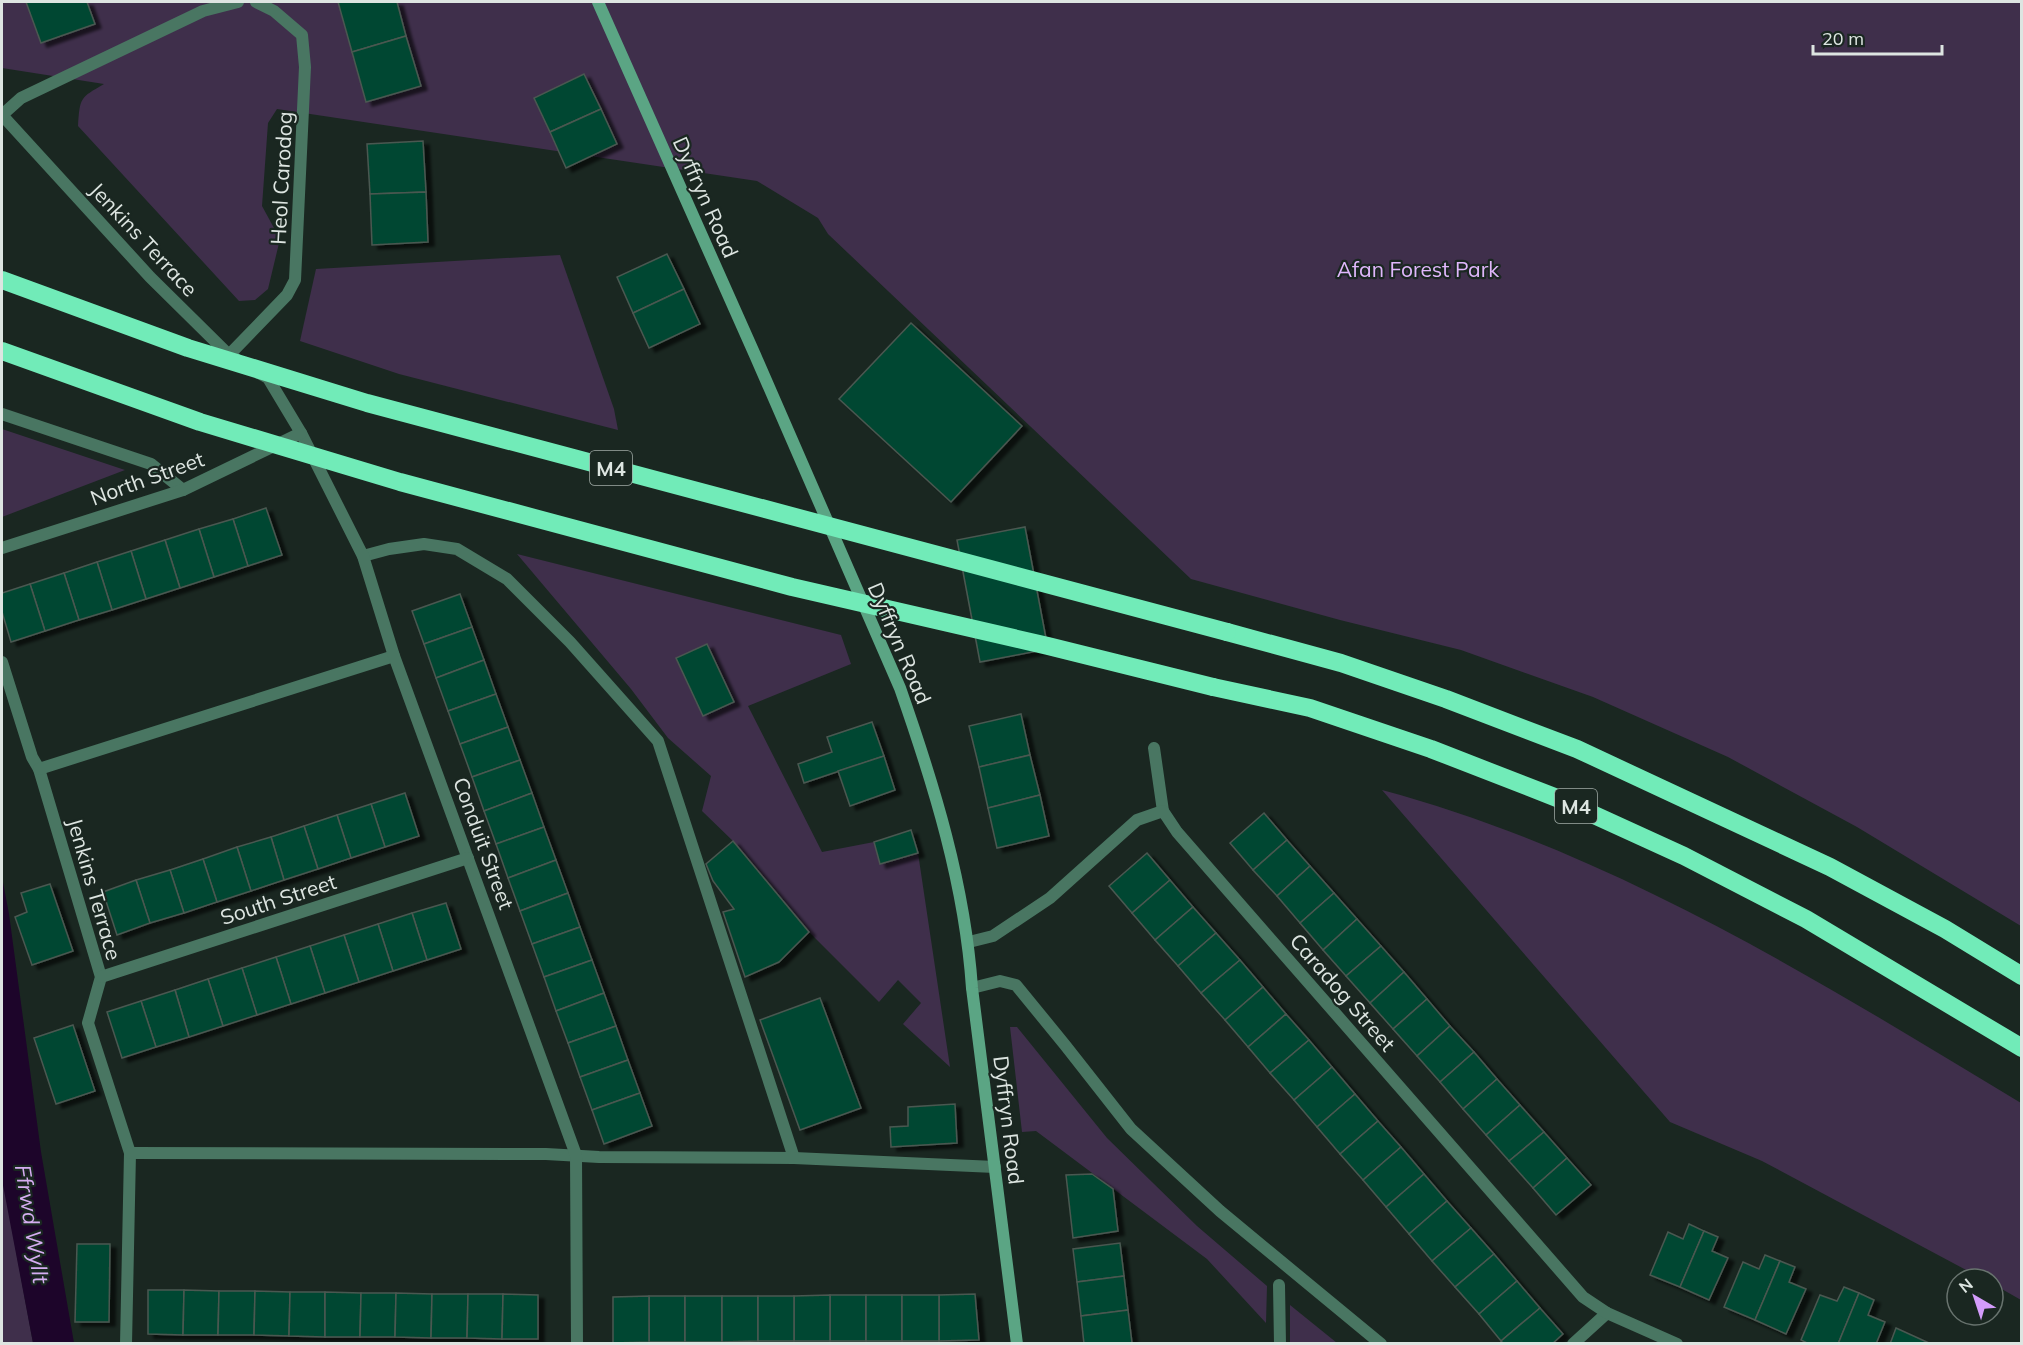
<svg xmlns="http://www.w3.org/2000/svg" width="2023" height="1345" font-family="Mulish,sans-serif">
  <defs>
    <filter id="shadow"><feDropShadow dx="6" dy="4" stdDeviation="1.5" flood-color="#0009"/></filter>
  </defs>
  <rect width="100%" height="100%" fill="#1a2721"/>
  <g fill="#3f2f4b">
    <path d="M 2,2 L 2021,2 L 2021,926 L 1857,827 L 1728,757 L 1593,697 L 1461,650 L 1340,620 L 1191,579 L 828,234 L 818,218 L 757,181 L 277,109 L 268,123 L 262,206 L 280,239 L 268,289 L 255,300 L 239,301 L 78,126 C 80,97 80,98 104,84 L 2,68 Z"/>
    <path d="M 560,255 L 614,409 L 618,430 L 399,374 L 300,341 L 316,269 Z"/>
    <path d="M 2,429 L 125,470 L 2,517 Z"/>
    <path d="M 517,554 L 841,635 L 851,664 L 748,706 L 822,852 L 874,842 L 880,863 L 918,853 L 950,1067 L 903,1024 L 921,1003 L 898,980 L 879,1002 L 809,932 L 733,841 L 702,811 L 711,776 L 668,738 L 631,689 Z"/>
    <path d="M 1382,790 C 1613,852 1819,981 2021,1103 L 2021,1300 L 1993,1284 L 1993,1279 L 1983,1279 L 1762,1161 L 1670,1122 Z"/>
    <path d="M 1010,1027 L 1017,1027 L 1107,1138 L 1197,1226 L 1267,1286 L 1266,1323 L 1207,1259 L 1036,1131 L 1022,1132 Z"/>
    <path d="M 2,1180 L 5,1191 L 33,1343 L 2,1343 Z"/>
    <path d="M 1290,1305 L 1337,1343 L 1290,1343 Z"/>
  </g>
  <path fill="#1d052a" d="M 2,877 L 9,914 L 41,1152 L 74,1343 L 33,1343 L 2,1180 Z"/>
  <g fill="#044730" stroke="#4a5851" stroke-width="1.5" filter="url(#shadow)">
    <path d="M 26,2 L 87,2 L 95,24 L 41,43 Z"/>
    <path d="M 338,2 L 397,2 L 406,36 L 352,52 Z"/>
    <path d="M 406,36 L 421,86 L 366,102 L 352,52 Z"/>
    <path d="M 584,74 L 601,109 L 550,132 L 534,98 Z"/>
    <path d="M 601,109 L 617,144 L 566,168 L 550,132 Z"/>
    <path d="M 423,141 L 426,192 L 370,194 L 367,144 Z"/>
    <path d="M 426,192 L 428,242 L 372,245 L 370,194 Z"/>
    <path d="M 667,254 L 684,289 L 633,313 L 617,277 Z"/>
    <path d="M 684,289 L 700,324 L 649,348 L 633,313 Z"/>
    <path d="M 911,323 L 1022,426 L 951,502 L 839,399 Z"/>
    <path d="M 266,508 L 282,555 L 248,566 L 233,519 Z"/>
    <path d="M 233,519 L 248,566 L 214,577 L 199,529 Z"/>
    <path d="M 1025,527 L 1048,649 L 980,662 L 957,540 Z"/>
    <path d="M 199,529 L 214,577 L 180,588 L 165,540 Z"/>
    <path d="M 165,540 L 180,588 L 146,599 L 131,551 Z"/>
    <path d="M 131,551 L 146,599 L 112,610 L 97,562 Z"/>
    <path d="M 97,562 L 112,610 L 79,620 L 64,573 Z"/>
    <path d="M 64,573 L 79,620 L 45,631 L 30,584 Z"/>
    <path d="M 30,584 L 45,631 L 11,642 L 2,612 L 2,593 Z"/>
    <path d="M 460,594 L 472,627 L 424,644 L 412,611 Z"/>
    <path d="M 472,627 L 484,660 L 436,678 L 424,644 Z"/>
    <path d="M 707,644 L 734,702 L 703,716 L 676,658 Z"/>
    <path d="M 484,660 L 496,694 L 448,711 L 436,678 Z"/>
    <path d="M 496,694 L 508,727 L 460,744 L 448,711 Z"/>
    <path d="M 1021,714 L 1030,755 L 979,767 L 969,726 Z"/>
    <path d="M 872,722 L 884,756 L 804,783 L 798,764 L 832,752 L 827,737 Z"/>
    <path d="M 508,727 L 520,760 L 472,777 L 460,744 Z"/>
    <path d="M 1030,755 L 1040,795 L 988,808 L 979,767 Z"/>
    <path d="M 884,756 L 895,790 L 850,806 L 838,771 Z"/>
    <path d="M 520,760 L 532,793 L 484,811 L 472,777 Z"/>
    <path d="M 405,793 L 419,836 L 385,847 L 371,804 Z"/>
    <path d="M 532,793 L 544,827 L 496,844 L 484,811 Z"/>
    <path d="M 1040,795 L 1049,836 L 997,848 L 988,808 Z"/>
    <path d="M 371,804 L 385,847 L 351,858 L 337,815 Z"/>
    <path d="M 1264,813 L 1287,840 L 1253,870 L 1230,843 Z"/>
    <path d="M 337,815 L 351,858 L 318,869 L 304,826 Z"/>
    <path d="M 304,826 L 318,869 L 284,880 L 271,837 Z"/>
    <path d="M 544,827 L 556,860 L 508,878 L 496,844 Z"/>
    <path d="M 911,830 L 918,853 L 880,864 L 874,842 Z"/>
    <path d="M 271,837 L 284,880 L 251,891 L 237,847 Z"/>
    <path d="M 1287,840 L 1310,866 L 1277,896 L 1253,870 Z"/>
    <path d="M 733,841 L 809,932 L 779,962 L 745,977 L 723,912 L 734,909 L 713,881 L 706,864 Z"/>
    <path d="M 237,847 L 251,891 L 217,902 L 203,859 Z"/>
    <path d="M 1147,853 L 1170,880 L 1132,913 L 1109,886 Z"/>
    <path d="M 203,859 L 217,902 L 184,913 L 170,870 Z"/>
    <path d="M 556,860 L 568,893 L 520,911 L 508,878 Z"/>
    <path d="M 1310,866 L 1334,893 L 1300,923 L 1277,896 Z"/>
    <path d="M 170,870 L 184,913 L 150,923 L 136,880 Z"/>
    <path d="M 136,880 L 150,923 L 117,935 L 103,892 Z"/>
    <path d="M 1170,880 L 1193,907 L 1155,940 L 1132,913 Z"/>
    <path d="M 50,884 L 73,951 L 32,965 L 15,917 L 27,912 L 21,893 Z"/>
    <path d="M 568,893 L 580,927 L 532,944 L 520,911 Z"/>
    <path d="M 1334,893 L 1357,919 L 1323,950 L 1300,923 Z"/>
    <path d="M 446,903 L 461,949 L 427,960 L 412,913 Z"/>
    <path d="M 1193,907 L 1216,933 L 1178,966 L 1155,940 Z"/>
    <path d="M 412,913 L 427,960 L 393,971 L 378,924 Z"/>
    <path d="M 1357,919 L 1381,946 L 1346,976 L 1323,950 Z"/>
    <path d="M 378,924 L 393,971 L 359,982 L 344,935 Z"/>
    <path d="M 580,927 L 592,960 L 544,977 L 532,944 Z"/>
    <path d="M 1216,933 L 1240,960 L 1201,993 L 1178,966 Z"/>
    <path d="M 344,935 L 359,982 L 325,993 L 310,946 Z"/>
    <path d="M 310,946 L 325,993 L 291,1004 L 276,957 Z"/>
    <path d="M 1381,946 L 1404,972 L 1370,1003 L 1346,976 Z"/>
    <path d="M 276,957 L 291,1004 L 257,1015 L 242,968 Z"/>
    <path d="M 592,960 L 604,993 L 556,1011 L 544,977 Z"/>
    <path d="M 1240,960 L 1263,987 L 1225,1020 L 1201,993 Z"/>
    <path d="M 242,968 L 257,1015 L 223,1026 L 208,979 Z"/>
    <path d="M 1404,972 L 1427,999 L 1393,1029 L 1370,1003 Z"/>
    <path d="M 208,979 L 223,1026 L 189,1037 L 175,990 Z"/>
    <path d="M 1263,987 L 1286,1014 L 1248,1047 L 1225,1020 Z"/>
    <path d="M 175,990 L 189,1037 L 156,1047 L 141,1001 Z"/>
    <path d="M 604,993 L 616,1026 L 568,1043 L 556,1011 Z"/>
    <path d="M 820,998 L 861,1108 L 800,1130 L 760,1020 Z"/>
    <path d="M 1427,999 L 1450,1026 L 1417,1056 L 1393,1029 Z"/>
    <path d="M 141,1001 L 156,1047 L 122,1058 L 107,1012 Z"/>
    <path d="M 1286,1014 L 1309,1040 L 1270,1073 L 1248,1047 Z"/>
    <path d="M 73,1025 L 95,1091 L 56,1104 L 34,1038 Z"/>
    <path d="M 616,1026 L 628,1060 L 580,1077 L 568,1043 Z"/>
    <path d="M 1450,1026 L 1474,1052 L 1440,1082 L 1417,1056 Z"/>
    <path d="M 1309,1040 L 1332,1067 L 1294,1100 L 1270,1073 Z"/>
    <path d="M 1474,1052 L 1497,1079 L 1463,1109 L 1440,1082 Z"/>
    <path d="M 628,1060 L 640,1093 L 592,1110 L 580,1077 Z"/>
    <path d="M 1332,1067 L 1355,1094 L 1317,1127 L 1294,1100 Z"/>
    <path d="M 1497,1079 L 1520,1105 L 1486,1135 L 1463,1109 Z"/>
    <path d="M 640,1093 L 652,1126 L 604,1144 L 592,1110 Z"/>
    <path d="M 1355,1094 L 1378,1121 L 1340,1154 L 1317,1127 Z"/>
    <path d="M 955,1104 L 957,1143 L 891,1147 L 890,1127 L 908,1126 L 908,1107 Z"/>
    <path d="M 1520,1105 L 1544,1132 L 1509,1161 L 1486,1135 Z"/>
    <path d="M 1378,1121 L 1401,1147 L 1363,1180 L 1340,1154 Z"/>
    <path d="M 1544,1132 L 1567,1158 L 1533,1188 L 1509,1161 Z"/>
    <path d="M 1401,1147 L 1424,1174 L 1386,1207 L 1363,1180 Z"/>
    <path d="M 1567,1158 L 1591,1185 L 1556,1215 L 1533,1188 Z"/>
    <path d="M 1092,1174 L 1113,1189 L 1118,1231 L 1073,1238 L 1066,1175 Z"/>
    <path d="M 1424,1174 L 1447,1201 L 1409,1234 L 1386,1207 Z"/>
    <path d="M 1447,1201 L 1471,1228 L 1432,1261 L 1409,1234 Z"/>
    <path d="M 1689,1224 L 1704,1231 L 1680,1287 L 1650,1275 L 1668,1232 L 1683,1239 Z"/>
    <path d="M 1471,1228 L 1494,1254 L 1455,1287 L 1432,1261 Z"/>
    <path d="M 1704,1231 L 1718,1237 L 1712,1251 L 1728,1258 L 1709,1300 L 1680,1287 Z"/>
    <path d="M 1120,1243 L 1124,1276 L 1077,1282 L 1073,1249 Z"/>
    <path d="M 77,1244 L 110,1244 L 109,1322 L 75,1322 Z"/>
    <path d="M 1494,1254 L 1517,1281 L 1479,1314 L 1455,1287 Z"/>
    <path d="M 1765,1255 L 1780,1261 L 1755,1320 L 1724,1307 L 1743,1262 L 1759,1269 Z"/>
    <path d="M 1780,1261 L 1795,1267 L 1789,1282 L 1806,1289 L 1786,1334 L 1755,1320 Z"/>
    <path d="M 1124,1276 L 1128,1310 L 1081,1316 L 1077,1282 Z"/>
    <path d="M 1517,1281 L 1540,1308 L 1501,1341 L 1479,1314 Z"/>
    <path d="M 1844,1287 L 1859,1293 L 1838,1344 L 1809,1344 L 1801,1340 L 1820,1295 L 1837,1301 Z"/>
    <path d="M 148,1290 L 184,1290 L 183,1335 L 148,1334 Z"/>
    <path d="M 184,1290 L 219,1291 L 218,1335 L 183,1335 Z"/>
    <path d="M 219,1291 L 255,1291 L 254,1335 L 218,1335 Z"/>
    <path d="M 255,1291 L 290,1292 L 289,1336 L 254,1335 Z"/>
    <path d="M 290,1292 L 325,1292 L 325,1337 L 289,1336 Z"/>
    <path d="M 325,1292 L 361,1293 L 360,1337 L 325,1337 Z"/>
    <path d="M 361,1293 L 396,1293 L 395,1337 L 360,1337 Z"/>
    <path d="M 396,1293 L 432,1294 L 431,1338 L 395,1337 Z"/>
    <path d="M 1859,1293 L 1874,1300 L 1868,1315 L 1885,1322 L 1876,1344 L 1838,1344 Z"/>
    <path d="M 432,1294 L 468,1294 L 467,1338 L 431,1338 Z"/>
    <path d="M 468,1294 L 503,1294 L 502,1339 L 467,1338 Z"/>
    <path d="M 503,1294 L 538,1295 L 538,1339 L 502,1339 Z"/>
    <path d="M 975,1294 L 979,1340 L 939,1341 L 939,1295 Z"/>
    <rect x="830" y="1295" width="36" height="46"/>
    <path d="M 830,1295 L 830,1341 L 794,1341 L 794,1296 Z"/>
    <rect x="866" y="1295" width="36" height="46"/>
    <rect x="902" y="1295" width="37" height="46"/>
    <rect x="649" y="1296" width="36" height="46"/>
    <path d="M 649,1296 L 649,1342 L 613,1343 L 613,1297 Z"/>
    <rect x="685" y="1296" width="37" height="46"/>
    <path d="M 722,1296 L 758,1296 L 758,1341 L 722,1342 Z"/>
    <rect x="758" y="1296" width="36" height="45"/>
    <path d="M 1540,1308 L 1563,1334 L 1552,1344 L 1504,1344 L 1501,1341 Z"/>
    <path d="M 1128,1310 L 1132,1343 L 1084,1344 L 1081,1316 Z"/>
    <path d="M 1896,1328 L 1929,1343 L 1928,1344 L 1890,1344 Z"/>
  </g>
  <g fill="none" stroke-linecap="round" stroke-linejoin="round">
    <g stroke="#497662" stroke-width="12">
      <path d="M 2,414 L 151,464 L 183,490"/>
      <path d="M 363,556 L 389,549 L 424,544 L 457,549 L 507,579 L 570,642 L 658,741 L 794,1158"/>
      <path d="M 2,662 L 32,757 L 39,769 L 101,977 L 88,1023 L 130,1153 L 126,1344"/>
      <path d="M 1154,748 L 1163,811"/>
      <path d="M 39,769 L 394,656"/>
      <path d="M 972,988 L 1000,981 L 1016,985 L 1065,1045 L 1131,1129 L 1220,1211 L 1381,1344"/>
      <path d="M 130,1153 L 546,1154 L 599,1157 L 794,1158 L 995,1167"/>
      <path d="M 1279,1285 L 1280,1344"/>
      <path d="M 1573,1344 L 1607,1313"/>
    </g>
    <g stroke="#497662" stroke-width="12">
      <path d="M 2,115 L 150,277 L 229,355 L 236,359"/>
      <path d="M 2,115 L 21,98 L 203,11 L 238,2"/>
      <path d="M 229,355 L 287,295 L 295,280 L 305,67 L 302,35 L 274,11 L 256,2"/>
      <path d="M 259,373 L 268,378 L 301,433 L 363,556 L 394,656 L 576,1155 L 577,1344"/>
      <path d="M 2,548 L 183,490 L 301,433"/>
      <path d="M 969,942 L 993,936 L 1050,898 L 1137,820 L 1163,811 L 1177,832 L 1583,1297 L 1607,1313 L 1677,1344"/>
      <path d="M 101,977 L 468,858"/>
    </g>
    <path stroke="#5ba584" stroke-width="12" d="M 598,2 L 755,355 L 900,688 C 934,785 965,885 972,988 L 1017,1344"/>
    <g stroke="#71ebb8" stroke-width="18">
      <path d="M 1227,632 L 1341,663 L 1446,699 L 1577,749 L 1830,867 L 1945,929 L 2022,976"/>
      <path d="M 1213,687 L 1310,708 L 1431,749 L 1557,798 L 1684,856 L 1806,919 L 2022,1048"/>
    </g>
    <g stroke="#71ebb8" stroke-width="18">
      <path d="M 2,280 L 188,348 L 367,403 L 1227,632"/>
      <path d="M 2,351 L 200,422 L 400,482 L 792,587 L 1048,646 L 1213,687"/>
    </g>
  </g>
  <g text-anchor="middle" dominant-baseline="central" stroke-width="4.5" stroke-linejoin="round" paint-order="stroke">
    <g fill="#1a2721" stroke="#a2aca7" stroke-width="1.5">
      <rect x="590" y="451" width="42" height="34" rx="4.5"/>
      <rect x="1555" y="789" width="42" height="34" rx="4.5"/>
    </g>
    <g font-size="20" font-weight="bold" fill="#dde5e1">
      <text x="611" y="468">M4</text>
      <text x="1576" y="806">M4</text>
    </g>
    <g font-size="21" fill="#dde5e1" stroke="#1a2721">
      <text transform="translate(281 178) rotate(-87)">Heol Carodog</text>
      <text transform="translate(706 197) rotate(66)">Dyffryn Road</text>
      <text transform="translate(144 239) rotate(47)">Jenkins Terrace</text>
      <text transform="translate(147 478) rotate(-20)">North Street</text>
      <text transform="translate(900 643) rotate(67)">Dyffryn Road</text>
      <text transform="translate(484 843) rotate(70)">Conduit Street</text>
      <text transform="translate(95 889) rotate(74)">Jenkins Terrace</text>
      <text transform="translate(278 899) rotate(-18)">South Street</text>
      <text transform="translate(1343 992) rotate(49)">Caradog Street</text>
      <text transform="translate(1009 1120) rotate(83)">Dyffryn Road</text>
    </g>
    <g font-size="21" fill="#e0b7fc" stroke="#1a2721">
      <text x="1418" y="269">Afan Forest Park</text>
    </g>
    <g font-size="22" font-style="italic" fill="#d5adf1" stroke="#1a2721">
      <text transform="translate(32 1224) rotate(81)">Ffrwd Wyllt</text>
    </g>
  </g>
  <rect width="2023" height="1345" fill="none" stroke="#dde5e1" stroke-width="6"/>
  <g transform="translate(1975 1297) rotate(321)"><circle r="28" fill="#1a2721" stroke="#68736e" stroke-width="1.5"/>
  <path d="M0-4.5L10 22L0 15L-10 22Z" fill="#d49cfb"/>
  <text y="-9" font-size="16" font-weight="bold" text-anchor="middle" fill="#dde5e1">N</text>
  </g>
  <path d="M1813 45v9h129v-9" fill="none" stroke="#dde5e1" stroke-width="3"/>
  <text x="1822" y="45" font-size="18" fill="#dde5e1" stroke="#1a2721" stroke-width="4.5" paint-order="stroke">20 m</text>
</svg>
